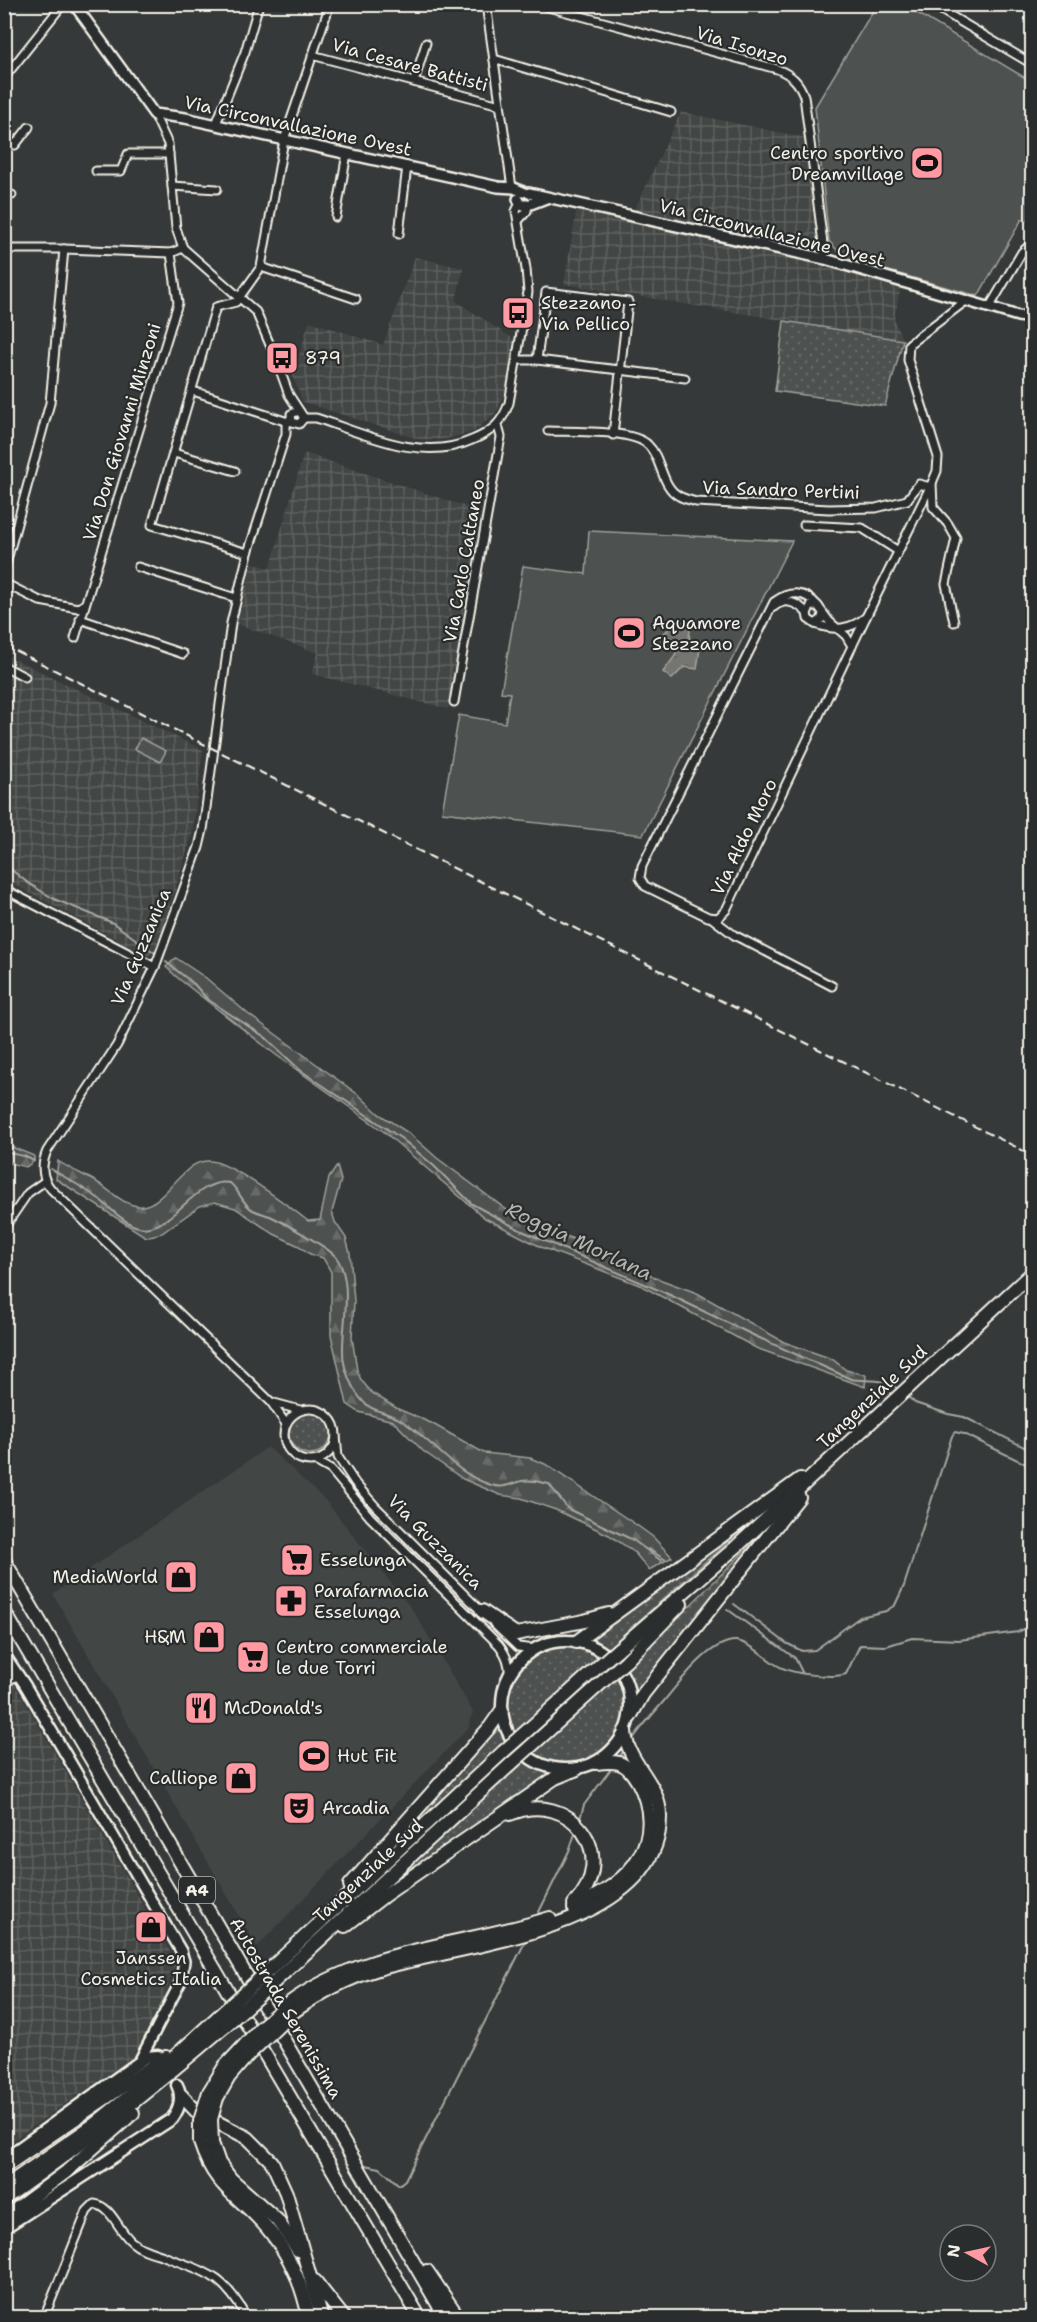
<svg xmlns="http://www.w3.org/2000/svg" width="1037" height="2322" font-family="'Shantell Sans',sans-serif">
  <defs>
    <pattern id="industrial-grid" width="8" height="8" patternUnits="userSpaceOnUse" patternTransform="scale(1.5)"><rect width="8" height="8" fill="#434645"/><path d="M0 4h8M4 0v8" fill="none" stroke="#5f6160"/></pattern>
    <pattern id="green-dots" width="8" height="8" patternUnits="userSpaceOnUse" patternTransform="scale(1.5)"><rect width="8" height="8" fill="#4e514f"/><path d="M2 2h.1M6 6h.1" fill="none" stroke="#686a68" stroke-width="1.8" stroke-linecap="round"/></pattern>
    <pattern id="forest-firs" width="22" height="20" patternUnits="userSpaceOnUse" patternTransform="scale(1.5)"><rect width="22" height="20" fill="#4e514f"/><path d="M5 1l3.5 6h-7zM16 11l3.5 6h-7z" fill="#686a68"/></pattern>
    <pattern id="water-ripples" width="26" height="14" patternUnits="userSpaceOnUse" patternTransform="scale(1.5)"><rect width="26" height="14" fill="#757572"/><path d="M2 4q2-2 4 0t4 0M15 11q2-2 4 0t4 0" fill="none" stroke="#5f5e5c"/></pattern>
  </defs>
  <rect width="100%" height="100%" fill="#363939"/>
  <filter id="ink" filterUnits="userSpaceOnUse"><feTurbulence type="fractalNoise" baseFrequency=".0167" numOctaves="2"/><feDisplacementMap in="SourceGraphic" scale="12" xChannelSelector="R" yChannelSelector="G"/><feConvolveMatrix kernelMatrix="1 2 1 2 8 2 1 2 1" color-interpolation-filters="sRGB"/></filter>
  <g filter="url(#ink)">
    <path fill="#434645" d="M 268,1447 L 325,1500 L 414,1612 L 473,1712 L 469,1727 L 257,1947 L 53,1594 Z"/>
    <g fill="url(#industrial-grid)">
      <path d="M 681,112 L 807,138 L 819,252 L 635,209 Z"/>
      <path d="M 577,208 L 820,264 L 901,286 L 894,320 L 903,340 L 564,284 Z"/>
      <path d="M 415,257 L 463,268 L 456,301 L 515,340 L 507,388 L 496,413 L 473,432 L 441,440 L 418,439 L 303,402 L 293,377 L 309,321 L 383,345 Z"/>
      <path d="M 304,453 L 482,512 L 448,709 L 312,674 L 318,653 L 237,624 L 252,563 L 270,568 Z"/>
      <path d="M 4,654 L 203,750 L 192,835 L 156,950 L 148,956 L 5,880 Z"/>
      <path d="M 4,1666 L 176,1961 L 162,2006 L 134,2056 L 5,2146 Z"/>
    </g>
    <g fill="url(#green-dots)" stroke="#a1a19c" stroke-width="1.5">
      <path d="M 784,321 L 903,340 L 885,406 L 775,391 Z"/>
      <circle cx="310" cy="1433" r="21"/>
      <path d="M 766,1508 L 606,1650 L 586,1638 Z"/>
      <path d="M 779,1517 L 632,1708 L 632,1691 L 625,1670 Z"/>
      <circle cx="566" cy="1706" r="60"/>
      <path d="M 501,1716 L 510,1741 L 337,1904 Z"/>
      <path d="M 524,1759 L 536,1767 L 561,1773 L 372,1900 Z"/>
    </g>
    <g fill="url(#forest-firs)" stroke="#a1a19c" stroke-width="1.5">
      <path d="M 176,958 L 206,978 L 248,1014 L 360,1096 L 379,1114 L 410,1134 L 437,1158 L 507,1210 L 635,1266 L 656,1278 L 697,1293 L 784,1342 L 832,1359 L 846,1370 L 866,1375 L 865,1387 L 756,1348 L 642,1286 L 541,1247 L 485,1218 L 383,1131 L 276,1055 L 179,979 L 166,967 Z"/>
      <path d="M 4,1144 L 34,1156 L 34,1161 L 26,1167 L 5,1162 Z"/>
      <path d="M 58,1161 C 70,1169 82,1174 95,1181 C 109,1189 125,1208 143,1206 C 158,1204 171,1185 182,1175 C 190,1167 198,1160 210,1161 C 231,1162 290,1207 308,1221 L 320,1220 L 329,1178 L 337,1166 L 341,1180 L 332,1212 L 335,1222 L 346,1238 L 350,1253 L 354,1301 L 352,1337 L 357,1370 L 361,1380 L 372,1393 L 398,1409 L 431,1423 L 484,1453 L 530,1458 L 545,1464 L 638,1526 L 653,1537 L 672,1557 L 649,1570 L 634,1552 L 609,1535 L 556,1510 L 521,1498 L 500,1495 L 463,1479 L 423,1451 L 393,1421 L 359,1412 L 347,1404 L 331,1335 L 331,1272 L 323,1258 L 310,1254 L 299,1246 L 274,1234 L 235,1208 L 215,1202 L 200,1206 L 162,1233 L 146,1237 L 56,1179 Z"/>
    </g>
    <g fill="#4e514f" stroke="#a1a19c" stroke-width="1.5">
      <path d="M 877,4 L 904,5 L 1032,82 L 1032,222 L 1022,219 L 978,296 L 845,259 L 829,241 L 815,107 Z"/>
      <path d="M 589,531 L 792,541 L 643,835 L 442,812 L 459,715 L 505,723 L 510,693 L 501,692 L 523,566 L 586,574 Z"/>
      <path d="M 141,738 L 166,751 L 160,762 L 135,749 Z"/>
    </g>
    <path fill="url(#water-ripples)" stroke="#a8a7a1" stroke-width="1.5" d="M 683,622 L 691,623 L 689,639 L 701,641 L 697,669 L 684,667 L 672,679 L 663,672 L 675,656 L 678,643 L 664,633 L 674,625 Z"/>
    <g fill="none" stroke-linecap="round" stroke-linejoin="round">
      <g stroke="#a8a7a1" stroke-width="2">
        <path d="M 4,864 L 28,883 L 54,899 L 113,923 L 155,953"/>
        <path d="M 166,962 L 194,984 L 207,999 L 265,1037 L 300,1070 L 402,1139 L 434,1166 L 472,1204 L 520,1230 L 670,1295 L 755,1336 L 851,1379 C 869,1382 884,1377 899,1390"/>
        <path d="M 4,1152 L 24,1156 L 34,1161"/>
        <path d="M 51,1169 C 67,1178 83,1188 98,1198 C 109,1207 122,1221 135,1226 C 170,1239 193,1176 230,1183 C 240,1191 242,1204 253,1210 C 259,1213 265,1214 270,1216 C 283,1222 329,1248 336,1257 C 354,1281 342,1325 343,1352 C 343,1367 350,1385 360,1398 C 370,1412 385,1411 399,1419 C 432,1439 453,1473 491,1485 C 504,1489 510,1484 522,1481 C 531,1479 540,1482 549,1484 L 568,1509 L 633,1540 L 663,1562"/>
        <path d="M 906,1395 L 915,1403 L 948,1414 L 964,1417 L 1032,1451"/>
        <path d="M 648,1549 L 666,1560"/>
        <path d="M 734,1604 L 786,1643 L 802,1651 L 815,1650 L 860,1617 L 886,1611 L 895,1605 L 904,1586 L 952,1436 L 955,1432 L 964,1434 L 1032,1467"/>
        <path d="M 727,1609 L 795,1658 L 802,1672"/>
        <path d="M 632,1740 C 642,1726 653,1714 664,1701 C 678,1684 710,1640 736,1641 C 751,1643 763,1656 775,1664 C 789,1674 831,1679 846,1674 L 860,1645 L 886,1646 L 912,1638 L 959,1640 L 1018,1632 L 1030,1626 L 1032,1622"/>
        <path d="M 618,1759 L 625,1749"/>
        <path d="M 579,1822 L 584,1805 L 613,1766"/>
        <path d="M 537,1916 L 569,1851 L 576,1831"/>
        <path d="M 365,2165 L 380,2168 L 399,2185 L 405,2180 L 526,1940"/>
      </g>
      <g stroke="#f4f1e8" stroke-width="11">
        <g id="street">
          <path d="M 486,4 L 512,188"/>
          <path d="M 537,4 L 777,69 C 792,75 799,82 804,96 L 825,259"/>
          <path d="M 931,4 L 1032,64"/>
          <path d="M 312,55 L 500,105"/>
          <path d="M 494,59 L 671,112"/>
          <path d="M 4,78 L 63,4"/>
          <path d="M 414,82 L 426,43"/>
          <path d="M 154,114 L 168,144 L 176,228 L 183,248 L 256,312 L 276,359 L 289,395 L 304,418"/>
          <path d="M 216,124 L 245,52 L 259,4"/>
          <path d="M 4,138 L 15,145 L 29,127"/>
          <path d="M 96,171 L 121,171 L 128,154 L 169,154"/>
          <path d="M 172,186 L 217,189"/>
          <path d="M 4,195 L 12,195"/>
          <path d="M 336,217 L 347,153"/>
          <path d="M 519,220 L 527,211 L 528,205"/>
          <path d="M 399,234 L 407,166"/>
          <path d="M 4,249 L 64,249 L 171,253 L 183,248"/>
          <path d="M 261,267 L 356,299"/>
          <path d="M 989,308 L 1022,252 L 1032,243"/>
          <path d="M 517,360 L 537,360 L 685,378"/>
          <path d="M 537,360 L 546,292 L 628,302 L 613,435"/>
          <path d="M 193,391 L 288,422"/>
          <path d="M 299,411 L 291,414 L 292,422 L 299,424 L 304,418"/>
          <path d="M 304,418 L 316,418 C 365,434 421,463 472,440 C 492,432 502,423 509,403 L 528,292 L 526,269 L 516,211 L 520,203"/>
          <path d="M 548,431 C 571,432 632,429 648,445 C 662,458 661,487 679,496 C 684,499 691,500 696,502 L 829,509 L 876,508 L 907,500 L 919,484 L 930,487"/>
          <path d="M 174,453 L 235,471"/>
          <path d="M 804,525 L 862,528 L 898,551"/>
          <path d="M 248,553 L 152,525 L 216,307 L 236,302 L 261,267 L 284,140 L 330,4"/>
          <path d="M 138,567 L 236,598"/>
          <path d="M 4,571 L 50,403 L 64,249"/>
          <path d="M 4,583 L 40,601 L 78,608 L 84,605"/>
          <path d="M 818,606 C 806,591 790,590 774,602 L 642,866 L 640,878 L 645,886 L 708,917 L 718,918 L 726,910 L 866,617"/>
          <path d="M 774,607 C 785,597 798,603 807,613"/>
          <path d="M 823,614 L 821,620 L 815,624 L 808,619 L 807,613 L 811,606 L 818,606 L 829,621 L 846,636 L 852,646"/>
          <path d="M 80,619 L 183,654"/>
          <path d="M 954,622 L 946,584 L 956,538 L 948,524 L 933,507 L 932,483 L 937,471 L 938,457 L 908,360 L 909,344 L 967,300"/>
          <path d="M 815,624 C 835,631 850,630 866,617 L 932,483"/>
          <path d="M 75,638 L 178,303 L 171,253"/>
          <path d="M 4,666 L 25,677"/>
          <path d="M 454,702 L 501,437 L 498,426"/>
          <path d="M 4,889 L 155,967"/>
          <path d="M 713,919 L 734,935 L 832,986"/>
          <path d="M 4,1228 L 28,1193 L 45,1181"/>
          <path d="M 274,1403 L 300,1410"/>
          <circle cx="310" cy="1435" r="26"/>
          <path d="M 286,1424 L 271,1402 L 51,1189 C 41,1177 41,1165 47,1151 L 117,1045 L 155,967 L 199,847 L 203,830 L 231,623 L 248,553 L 286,434 L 286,425 L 290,419"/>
          <path d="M 336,1436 L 338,1457 L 355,1483 L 376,1507 L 484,1614"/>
          <path d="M 315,1461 L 331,1470 L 370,1517 L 499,1645 C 507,1656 510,1664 509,1677"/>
          <path d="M 494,1624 L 518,1647 L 535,1649"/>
          <path d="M 4,1683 L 19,1675"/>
          <path d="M 44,2318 L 87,2211 L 94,2204 C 112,2206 118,2231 132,2242 C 140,2249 151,2252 161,2255 C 206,2273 222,2272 247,2318"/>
        </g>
      </g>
      <g stroke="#f4f1e8" stroke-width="14">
        <g id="secondary">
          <path d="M 74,4 L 154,114 L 185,118 L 498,187 L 514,188 L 523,192"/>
          <path d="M 529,193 L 825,259 L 1018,316 L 1032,318"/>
          <path d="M 518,199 L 521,205 L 528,205 L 546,198"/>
          <path d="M 4,1654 L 25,1685 L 181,1951 L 184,1961 L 181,1981 L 140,2060"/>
        </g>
      </g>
      <g stroke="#f4f1e8" stroke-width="15">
        <g id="primary">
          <circle cx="566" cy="1705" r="64"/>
          <path d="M 4,2159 L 146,2057 L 158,2056"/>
          <path d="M 4,2228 L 172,2119 C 180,2108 183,2097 177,2085"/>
        </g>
      </g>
      <g stroke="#f4f1e8" stroke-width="16">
        <g id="highway">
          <path d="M 4,1560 L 446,2318"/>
          <path d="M 4,1611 L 420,2318"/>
          <path d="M 482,1611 L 516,1634 L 584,1621 L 609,1614"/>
          <path d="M 576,1642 L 800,1479"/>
          <path d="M 617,1650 L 736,1547 L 1032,1273"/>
          <path d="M 626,1661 L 681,1604"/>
          <path d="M 630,1717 L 643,1694 L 799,1497"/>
          <path d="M 520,1737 L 601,1664"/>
          <path d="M 529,1748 L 610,1675"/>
          <path d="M 510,1814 C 571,1788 621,1856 574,1904"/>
          <path d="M 350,1885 L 490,1727 L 502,1710"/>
          <path d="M 574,1908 C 598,1895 625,1882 639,1857 C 653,1834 651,1806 638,1782 C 633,1774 628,1766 619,1763 C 612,1761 603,1762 596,1763"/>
          <path d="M 345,1926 L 385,1895 L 555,1778 L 577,1769"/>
          <path d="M 268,1971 L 503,1752"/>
          <path d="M 274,1982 L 512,1763"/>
          <path d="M 288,2004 C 364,1948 463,1946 550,1918"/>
          <path d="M 293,2012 C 318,1994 348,1978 378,1969 C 457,1945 659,1931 660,1818 C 661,1782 627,1765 625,1731"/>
          <path d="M 209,2092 L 225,2066 L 241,2049"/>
          <path d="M 181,2095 L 197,2112 L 248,2138 L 272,2162 L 286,2193 L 322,2318"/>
          <path d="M 217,2098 L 229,2077 L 246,2057"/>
          <path d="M 200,2142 C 216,2193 243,2196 271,2233 C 291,2257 303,2288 309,2318"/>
          <path d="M 212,2143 L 219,2163 L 231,2179 L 277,2220 L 298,2250"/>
          <path d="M 4,2167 L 166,2057"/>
          <path d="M 4,2187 L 95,2124 L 147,2082 L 220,2015"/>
          <path d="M 4,2199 C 82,2145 154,2087 226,2025"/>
          <path d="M 4,2218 L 66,2172 L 133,2113"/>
          <path d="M 427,2271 L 459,2318"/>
          <path d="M 315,2281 L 344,2318"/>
        </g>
      </g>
      <use href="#street" stroke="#2a2d2e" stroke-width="7"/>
      <use href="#secondary" stroke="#2a2d2e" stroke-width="9"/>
      <use href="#primary" stroke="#2a2d2e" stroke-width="10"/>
      <use href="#highway" stroke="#2a2d2e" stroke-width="12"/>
      <path stroke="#f4f1e8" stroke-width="2" stroke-dasharray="9 4.5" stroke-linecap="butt" d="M 4,645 L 1032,1155"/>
      <g stroke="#f4f1e8" stroke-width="16" stroke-linecap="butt">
        <g id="highway-bridge">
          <path d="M 601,1664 L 617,1650"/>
          <path d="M 610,1675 L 626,1661"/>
          <path d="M 503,1752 L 520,1737"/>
          <path d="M 512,1763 L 529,1748"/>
          <path d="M 220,2015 L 268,1971"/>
          <path d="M 226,2025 L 274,1982"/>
          <path d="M 241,2049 L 260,2028 L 288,2004"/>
          <path d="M 246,2057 L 293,2012"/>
          <path d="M 200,2142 L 200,2121 L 209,2092"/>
          <path d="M 212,2143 L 211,2119 L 217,2098"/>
        </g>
      </g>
      <use href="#highway-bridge" stroke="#2a2d2e" stroke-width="12"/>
    </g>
  </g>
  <defs>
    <g id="stadium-square" transform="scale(1.725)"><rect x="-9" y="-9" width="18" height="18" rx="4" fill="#ff9aa2" stroke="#2a2d2e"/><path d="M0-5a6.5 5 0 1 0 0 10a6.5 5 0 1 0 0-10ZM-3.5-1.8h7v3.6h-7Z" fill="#111"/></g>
    <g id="bus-square" transform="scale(1.725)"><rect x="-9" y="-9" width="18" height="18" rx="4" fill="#ff9aa2" stroke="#2a2d2e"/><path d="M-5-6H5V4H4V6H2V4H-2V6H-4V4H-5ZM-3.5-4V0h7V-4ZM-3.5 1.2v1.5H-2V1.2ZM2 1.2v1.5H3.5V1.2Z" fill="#111"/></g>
    <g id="supermarket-square" transform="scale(1.725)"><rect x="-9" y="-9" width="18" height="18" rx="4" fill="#ff9aa2" stroke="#2a2d2e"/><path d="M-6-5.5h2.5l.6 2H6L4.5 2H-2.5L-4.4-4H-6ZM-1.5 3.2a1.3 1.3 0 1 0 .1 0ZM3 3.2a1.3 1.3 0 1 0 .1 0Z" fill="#111"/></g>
    <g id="shop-square" transform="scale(1.725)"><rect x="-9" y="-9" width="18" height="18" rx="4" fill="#ff9aa2" stroke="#2a2d2e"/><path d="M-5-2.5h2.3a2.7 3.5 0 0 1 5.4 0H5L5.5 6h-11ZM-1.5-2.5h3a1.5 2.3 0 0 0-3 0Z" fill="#111"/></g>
    <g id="pharmacy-square" transform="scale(1.725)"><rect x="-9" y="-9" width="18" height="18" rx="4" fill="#ff9aa2" stroke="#2a2d2e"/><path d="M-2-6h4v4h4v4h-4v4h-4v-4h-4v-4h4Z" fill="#111"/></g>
    <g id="restaurant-square" transform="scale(1.725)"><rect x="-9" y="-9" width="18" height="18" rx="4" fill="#ff9aa2" stroke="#2a2d2e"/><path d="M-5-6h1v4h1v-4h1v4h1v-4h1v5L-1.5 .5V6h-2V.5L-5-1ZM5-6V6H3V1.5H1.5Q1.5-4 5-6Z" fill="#111"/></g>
    <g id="theatre-square" transform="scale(1.725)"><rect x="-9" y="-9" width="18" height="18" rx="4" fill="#ff9aa2" stroke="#2a2d2e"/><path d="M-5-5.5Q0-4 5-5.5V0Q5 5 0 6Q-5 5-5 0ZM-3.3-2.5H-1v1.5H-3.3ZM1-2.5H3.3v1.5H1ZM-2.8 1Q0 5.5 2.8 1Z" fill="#111"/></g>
  </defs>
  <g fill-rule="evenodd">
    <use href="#stadium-square" x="927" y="163"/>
    <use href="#bus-square" x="518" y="313"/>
    <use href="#bus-square" x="282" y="358"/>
    <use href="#stadium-square" x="629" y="633"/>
    <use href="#supermarket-square" x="297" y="1560"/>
    <use href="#shop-square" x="181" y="1577"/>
    <use href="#pharmacy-square" x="291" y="1601"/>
    <use href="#shop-square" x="209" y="1637"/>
    <use href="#supermarket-square" x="253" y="1657"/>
    <use href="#restaurant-square" x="201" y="1708"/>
    <use href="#stadium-square" x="314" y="1756"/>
    <use href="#shop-square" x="241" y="1778"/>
    <use href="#theatre-square" x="299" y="1808"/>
    <use href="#shop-square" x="151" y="1927"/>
  </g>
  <g text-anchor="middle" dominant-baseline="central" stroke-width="4.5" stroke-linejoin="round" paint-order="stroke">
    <rect fill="#2a2d2e" stroke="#b7b6b0" stroke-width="1.5" x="179" y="1877" width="36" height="26" rx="4.5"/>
    <g font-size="16" font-weight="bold" fill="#f4f1e8">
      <text x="197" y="1890">A4</text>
    </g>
    <g font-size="18" fill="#f4f1e8" stroke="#2a2d2e">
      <text transform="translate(742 46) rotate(17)">Via Isonzo</text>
      <text transform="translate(410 65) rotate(15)">Via Cesare Battisti</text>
      <text transform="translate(298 126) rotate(12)">Via Circonvallazione Ovest</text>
      <text transform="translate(772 233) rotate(14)">Via Circonvallazione Ovest</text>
      <text transform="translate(122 432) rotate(-73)">Via Don Giovanni Minzoni</text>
      <text transform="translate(781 490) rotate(2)">Via Sandro Pertini</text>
      <text transform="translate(464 561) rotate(-80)">Via Carlo Cattaneo</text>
      <text transform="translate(744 837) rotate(-64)">Via Aldo Moro</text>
      <text transform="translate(141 947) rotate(-67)">Via Guzzanica</text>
      <text transform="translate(872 1397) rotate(-43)">Tangenziale Sud</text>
      <text transform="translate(435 1542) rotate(45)">Via Guzzanica</text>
      <text transform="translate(368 1871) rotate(-43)">Tangenziale Sud</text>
      <text transform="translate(286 2008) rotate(60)">Autostrada Serenissima</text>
    </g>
    <g font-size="18" fill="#f4f1e8" stroke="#2a2d2e" text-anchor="start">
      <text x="904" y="153" text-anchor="end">Centro sportivo<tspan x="904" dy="21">Dreamvillage</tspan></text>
      <text x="541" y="303">Stezzano -<tspan x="541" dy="21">Via Pellico</tspan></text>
      <text x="305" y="358">879</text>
      <text x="652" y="623">Aquamore<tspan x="652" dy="21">Stezzano</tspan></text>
      <text x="320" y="1560">Esselunga</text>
      <text x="158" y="1577" text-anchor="end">MediaWorld</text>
      <text x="314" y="1591">Parafarmacia<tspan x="314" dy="21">Esselunga</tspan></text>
      <text x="186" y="1637" text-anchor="end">H&amp;M</text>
      <text x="276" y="1647">Centro commerciale<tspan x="276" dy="21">le due Torri</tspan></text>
      <text x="224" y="1708">McDonald's</text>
      <text x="337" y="1756">Hut Fit</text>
      <text x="218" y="1778" text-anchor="end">Calliope</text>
      <text x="322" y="1808">Arcadia</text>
      <text x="151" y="1958" text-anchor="middle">Janssen<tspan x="151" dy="21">Cosmetics Italia</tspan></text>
    </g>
    <g font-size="20" font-style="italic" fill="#b4b3ad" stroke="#2a2d2e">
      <text transform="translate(579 1241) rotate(25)">Roggia Morlana</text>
    </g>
  </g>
  <rect width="1037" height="2322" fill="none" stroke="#2a2d2e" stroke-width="24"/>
  <rect x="12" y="12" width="1013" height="2298" fill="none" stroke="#f4f1e8" stroke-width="2" filter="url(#ink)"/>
  <g transform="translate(968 2253) rotate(278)"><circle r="28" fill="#2a2d2e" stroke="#7b7b78" stroke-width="1.5"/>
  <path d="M0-4.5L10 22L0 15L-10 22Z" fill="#ff9aa2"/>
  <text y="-9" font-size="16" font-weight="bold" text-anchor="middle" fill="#f4f1e8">N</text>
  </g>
</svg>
